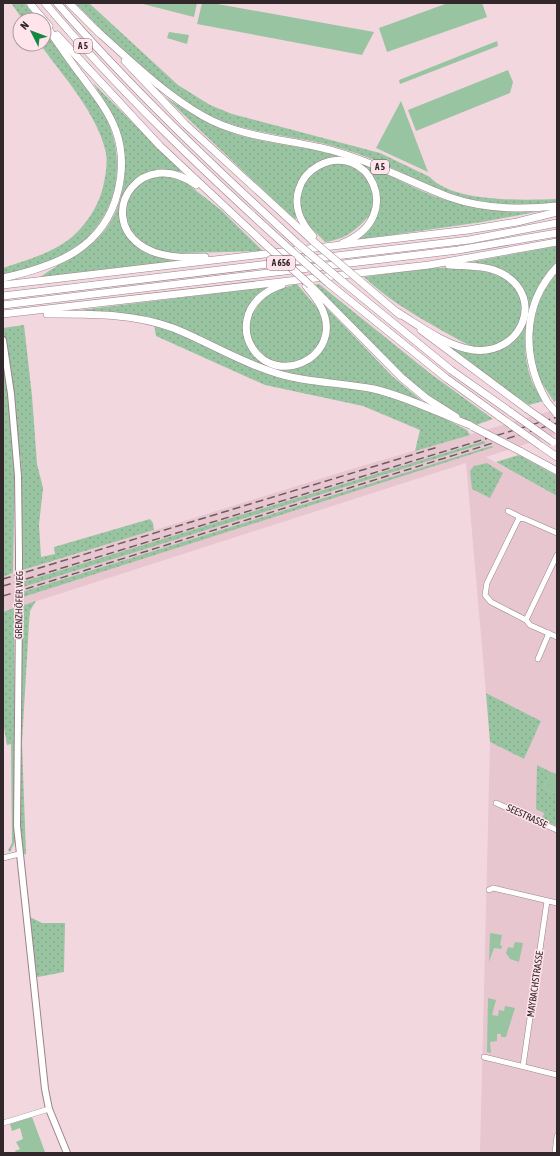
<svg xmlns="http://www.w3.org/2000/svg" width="560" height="1156" font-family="'Asap Condensed',sans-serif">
  <defs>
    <pattern id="grass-dots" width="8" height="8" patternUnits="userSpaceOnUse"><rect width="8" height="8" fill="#99c4a1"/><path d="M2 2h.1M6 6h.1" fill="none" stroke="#84a88b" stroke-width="1.8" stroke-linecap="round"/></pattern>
  </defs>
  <rect width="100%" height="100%" fill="#f2d7df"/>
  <path fill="#e8c6d0" d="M 557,409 L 557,434 L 486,457 L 557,496 L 557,1153 L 480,1153 L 490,742 L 524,759 L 541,721 L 486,693 L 466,463 L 3,612 L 3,577 L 355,468 Z"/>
  <g fill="url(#grass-dots)">
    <path d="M 11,3 L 25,3 L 38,20 L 23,20 Z"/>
    <path d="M 75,3 L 89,3 L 178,85 L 210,105 L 232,114 L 380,153 L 430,177 C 453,203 525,200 557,199 L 557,202 C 522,207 486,205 452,194 C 415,181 381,160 343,149 C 297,134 247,136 203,112 C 154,86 114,42 75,3 Z"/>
    <path d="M 44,29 C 64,57 94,90 108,122 C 130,173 111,231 61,256 C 43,266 23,270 3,275 L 3,268 C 26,260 53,253 72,237 C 85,226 97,208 102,191 C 105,178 108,166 106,153 C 98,114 62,75 40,44 L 44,44 Z"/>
    <path d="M 93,83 L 182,172 L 156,169 L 160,176 L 181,179 L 221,210 L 263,251 L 185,253 L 183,261 L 39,278 C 57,264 77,256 95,241 C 126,213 130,166 118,128 C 113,112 102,98 93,83 Z"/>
    <path d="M 165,97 C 192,114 218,131 250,138 C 280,145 312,148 342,156 C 374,165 403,184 434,196 C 467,208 501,211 536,212 L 482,222 L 356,240 L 367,231 L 375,221 L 367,218 C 354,232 345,239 325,242 L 295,211 L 297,218 L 295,219 L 278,204 Z"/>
    <path d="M 557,246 L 557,263 C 529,293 517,340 531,379 C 534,387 539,394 543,401 L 529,405 L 470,364 L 447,345 L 471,353 L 483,353 C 442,330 398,309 364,277 C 408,271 459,259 501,277 L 505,272 L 492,266 L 471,262 Z"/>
    <path d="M 557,273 L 557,399 L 554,402 C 549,393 542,385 538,375 C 525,345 534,296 557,273 Z"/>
    <path d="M 297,284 L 319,310 L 323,325 L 325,306 L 392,376 L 422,401 L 385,388 L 467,430 L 470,435 L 415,451 L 420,430 L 363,406 L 265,385 L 156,336 L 153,319 L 80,310 L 268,287 L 252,300 L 244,315 L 251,316 C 266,293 271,291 297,284 Z"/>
    <path d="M 319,284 L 431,374 L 493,419 L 476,425 L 446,410 L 395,370 L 313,285 Z"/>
    <path d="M 24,325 L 32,396 L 37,464 L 43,488 L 39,525 L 41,557 L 55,554 L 54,547 L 150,519 L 153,523 L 154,530 L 23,570 L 21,457 L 15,454 L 13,573 L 3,577 L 3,328 Z"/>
    <path d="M 484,441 L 486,443 L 23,587 L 22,582 Z"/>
    <path d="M 491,446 L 494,447 L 23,597 L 22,592 Z"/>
    <path d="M 519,455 L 557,476 L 557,496 L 496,462 Z"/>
    <path d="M 487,463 L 503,473 L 490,498 L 472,489 L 470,471 L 474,466 Z"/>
    <path d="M 36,601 L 30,611 L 29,623 L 22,743 L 26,854 L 22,855 L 18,794 L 21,606 Z"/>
    <path d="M 14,608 L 15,842 L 10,852 L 8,850 L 12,843 L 11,744 L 7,745 L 3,722 L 3,612 Z"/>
    <path d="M 486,693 L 541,721 L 524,759 L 490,742 Z"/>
    <path d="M 537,765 L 551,772 L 543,788 L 557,795 L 557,826 L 542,820 L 544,813 L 536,809 Z"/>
    <path d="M 28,916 L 42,923 L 65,923 L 64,972 L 38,977 L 34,974 Z"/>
  </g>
  <g fill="#99c4a1">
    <path d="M 139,3 L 197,3 L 194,17 Z"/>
    <path d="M 202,3 L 212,3 L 374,32 L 362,55 L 197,24 Z"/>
    <path d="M 448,3 L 482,3 L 487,17 L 387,52 L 379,28 Z"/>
    <path d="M 169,32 L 189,35 L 187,44 L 167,38 Z"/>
    <path d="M 497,41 L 498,46 L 400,84 L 399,80 Z"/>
    <path d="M 508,70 L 513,82 L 510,93 L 416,131 L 408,110 Z"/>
    <path d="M 401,101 L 428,172 L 376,148 Z"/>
    <path d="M 551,772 L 557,774 L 557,795 L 543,788 Z"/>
    <path d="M 490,933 L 502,935 L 500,945 L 502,946 L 501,949 L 494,948 L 489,962 Z"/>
    <path d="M 515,942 L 523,943 L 519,962 L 510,959 L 506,953 L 508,947 L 513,948 Z"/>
    <path d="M 488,998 L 496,1000 L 492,1015 L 498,1016 L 499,1010 L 504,1011 L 505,1006 L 515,1008 L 506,1037 L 501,1037 L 501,1034 L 497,1034 L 497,1041 L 490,1042 L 491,1053 L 487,1052 Z"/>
    <path d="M 32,1117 L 45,1152 L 16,1153 L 15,1151 L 20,1149 L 16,1142 L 23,1139 L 20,1128 L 12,1131 L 10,1124 Z"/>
  </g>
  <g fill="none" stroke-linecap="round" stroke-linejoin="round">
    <g stroke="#9c838b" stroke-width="6">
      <g id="minor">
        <path d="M 508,511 L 522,518"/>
        <path d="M 557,533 L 525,519 L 519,518 L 487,583 L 485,595 L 491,602 L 526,620 L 530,625 L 557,637"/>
        <path d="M 526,620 L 557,555"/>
        <path d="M 538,659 L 549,633"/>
        <path d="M 496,803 L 557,830"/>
        <path d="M 3,858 L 19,854"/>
        <path d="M 489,890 L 493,888 L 557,903"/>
        <path d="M 484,1057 L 557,1075"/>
        <path d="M 523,1066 L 547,901"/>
        <path d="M 3,1123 L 49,1109"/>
        <path d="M 555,1153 L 557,1136"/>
      </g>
    </g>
    <g stroke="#9c838b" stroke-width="8">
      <g id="major">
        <path d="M 3,340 L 11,394 L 18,476 L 19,554"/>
        <path d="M 19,610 L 17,826 L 45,1089 L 49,1109 L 67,1153"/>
      </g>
    </g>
    <g stroke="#9c838b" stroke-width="8">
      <g id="highway">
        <path d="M 45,3 C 118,90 201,169 285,245"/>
        <path d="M 57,3 C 132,89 214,167 298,244"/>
        <path d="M 69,3 L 100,34"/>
        <path d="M 31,5 L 49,26"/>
        <path d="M 97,31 C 131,61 163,93 203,116 C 243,139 291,139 334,151 C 374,162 410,182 449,197 C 483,209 521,210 557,206"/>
        <path d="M 57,35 L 160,146 L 268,247"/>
        <path d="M 125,61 L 185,124 L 314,242"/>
        <path d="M 196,185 C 142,146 97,212 139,244 C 157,258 184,258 205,257"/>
        <path d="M 313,236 C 301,223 293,206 299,189 C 302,179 309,171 318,166 C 367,139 408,216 343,243"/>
        <path d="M 3,278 C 56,266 104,249 118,191 C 123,171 123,151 116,131 C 108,109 91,89 77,70 C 66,55 55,39 44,23"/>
        <path d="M 359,280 L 400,315"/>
        <path d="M 342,281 L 451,370 L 512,413"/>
        <path d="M 328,283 L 446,378 L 500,417"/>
        <path d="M 3,285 L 468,230 L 517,222 L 557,212"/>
        <path d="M 282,285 C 266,290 250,302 247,320 C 245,330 247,340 253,349 C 277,385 336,360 325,317 C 322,305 314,295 306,286"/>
        <path d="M 313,288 L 402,378 L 426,398 L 456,417"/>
        <path d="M 3,296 L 469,240 L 557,223"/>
        <path d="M 3,305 L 458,250 L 557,233"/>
        <path d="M 397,312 C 420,326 446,346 473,350 C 521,356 546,298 503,274 C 487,265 466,266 449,265"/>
        <path d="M 3,314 L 429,265 L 557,242"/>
        <path d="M 47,314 C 89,314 133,313 173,328 C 206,341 236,360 270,371 C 303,383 339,382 374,389 C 408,397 438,413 470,425"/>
        <path d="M 421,330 L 527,409"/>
        <path d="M 547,402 C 522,359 521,305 557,267"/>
        <path d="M 541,446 L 557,457"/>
        <path d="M 520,451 L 557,471"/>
      </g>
    </g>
    <use href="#minor" stroke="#fff" stroke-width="5"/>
    <use href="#major" stroke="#fff" stroke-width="6"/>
    <use href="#highway" stroke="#fff" stroke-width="7"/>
    <g stroke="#6b5c61" stroke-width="1.5" stroke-dasharray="8 4" stroke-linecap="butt">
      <path d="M 3,579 L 438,447"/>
      <path d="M 3,586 L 557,417"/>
      <path d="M 3,596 L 557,423"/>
    </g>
    <g stroke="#9c838b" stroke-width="8" stroke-linecap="butt">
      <path id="major-bridge" d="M 19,610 L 19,554"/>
    </g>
    <g stroke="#9c838b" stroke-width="8" stroke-linecap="butt">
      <g id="highway-bridge">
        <path d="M 314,242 L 359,280"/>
        <path d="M 298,244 L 342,281"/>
        <path d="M 285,245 L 328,283"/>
        <path d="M 268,247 L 310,285"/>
        <path d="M 547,402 L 557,414"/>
        <path d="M 527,409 L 557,430"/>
        <path d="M 512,413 L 553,442"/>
        <path d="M 500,417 L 541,446"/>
        <path d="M 473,427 L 520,451"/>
      </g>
    </g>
    <use href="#major-bridge" stroke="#fff" stroke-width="6"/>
    <use href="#highway-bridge" stroke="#fff" stroke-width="7"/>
  </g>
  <g text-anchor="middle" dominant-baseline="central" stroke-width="3" stroke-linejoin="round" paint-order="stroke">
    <g fill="#ffe4ec" stroke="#706065" stroke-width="1">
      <rect x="74" y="39" width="18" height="14" rx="3"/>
      <rect x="371" y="160" width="18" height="14" rx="3"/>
      <rect x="267" y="256" width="28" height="14" rx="3"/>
    </g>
    <g font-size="9" font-weight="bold" fill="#32282b">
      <text x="83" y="46">A 5</text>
      <text x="380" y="167">A 5</text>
      <text x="281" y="263">A 656</text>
    </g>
    <g font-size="10" fill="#32282b" stroke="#ffe4ec">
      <text transform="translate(19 605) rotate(-89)">GRENZHÖFER WEG</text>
      <text transform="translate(527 816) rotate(25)">SEESTRASSE</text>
      <text transform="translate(535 984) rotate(-82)">MAYBACHSTRASSE</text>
    </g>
  </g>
  <rect width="560" height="1156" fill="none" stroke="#32282b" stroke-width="8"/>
  <g transform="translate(32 32) rotate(312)"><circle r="19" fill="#ffe4ec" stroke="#ad999f"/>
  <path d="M0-3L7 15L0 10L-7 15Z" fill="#128841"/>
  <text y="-6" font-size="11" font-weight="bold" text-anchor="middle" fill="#32282b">N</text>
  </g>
</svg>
